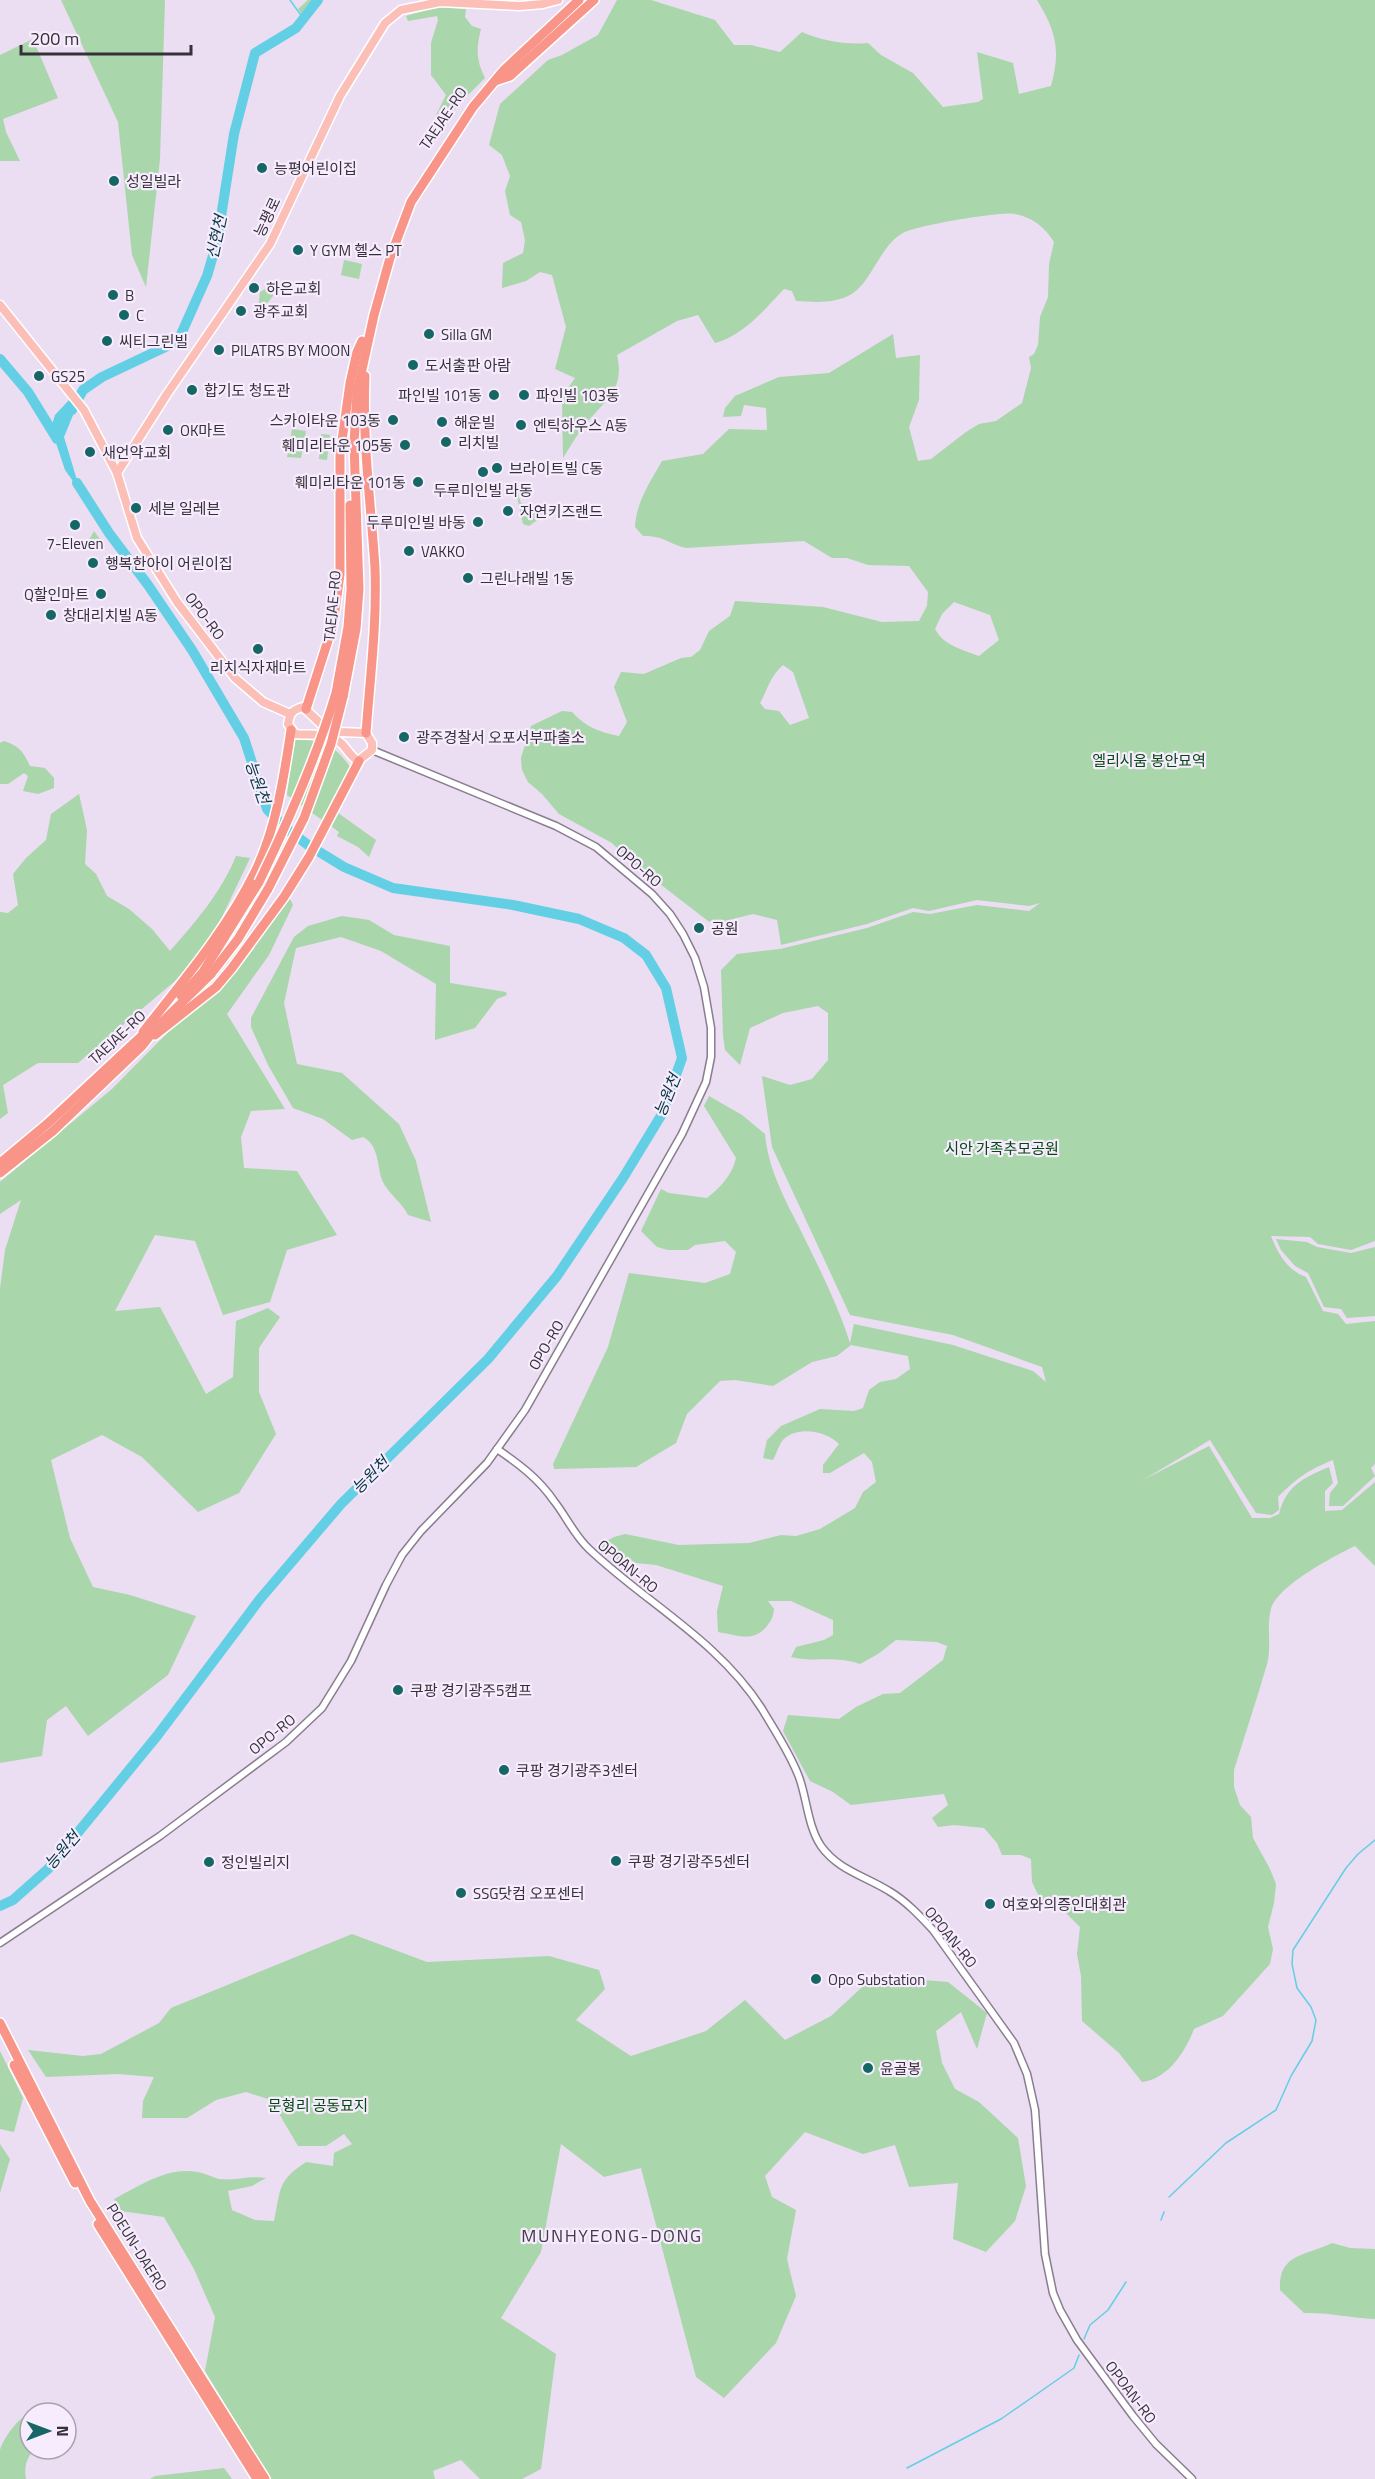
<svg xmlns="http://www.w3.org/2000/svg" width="1375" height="2479" font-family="'Titillium Web','Noto Sans KR',sans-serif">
  <rect width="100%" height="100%" fill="#ebddf2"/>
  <g fill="#a9d6aa" fill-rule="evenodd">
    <path d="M 61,0 L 165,0 L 160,159 L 146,287 L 132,255 L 118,122 Z"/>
    <path d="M 308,0 L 317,0 L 304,17 L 298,9 Z"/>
    <path d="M 617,0 L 651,0 L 715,20 L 734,45 L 751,45 L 780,52 L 802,32 C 823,41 845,45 868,43 L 881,55 L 913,73 L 943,107 L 978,102 L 983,99 L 977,52 L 1013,63 L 1019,94 L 1051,86 C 1061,50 1056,31 1037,0 L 1375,0 L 1375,1241 L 1351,1250 L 1318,1244 L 1310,1237 L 1271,1236 C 1278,1254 1287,1270 1306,1277 L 1323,1311 L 1338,1314 L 1346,1324 L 1375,1321 L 1375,1464 L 1371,1468 L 1375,1476 L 1343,1506 L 1329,1506 L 1330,1493 L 1338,1483 L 1333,1460 C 1308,1470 1297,1478 1278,1497 L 1279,1510 L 1272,1515 L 1256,1513 L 1210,1440 L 1143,1480 L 1209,1446 L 1252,1518 L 1270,1518 L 1279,1514 C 1286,1486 1303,1478 1329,1467 L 1333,1483 L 1325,1491 L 1325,1511 L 1342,1510 L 1375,1482 L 1375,1566 L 1355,1546 C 1334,1556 1277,1586 1271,1609 C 1266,1627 1272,1647 1267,1664 C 1257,1699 1245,1734 1234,1770 L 1234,1787 L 1240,1805 L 1251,1817 L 1253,1838 L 1270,1869 L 1276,1884 L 1274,1903 L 1268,1927 L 1273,1949 L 1270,1964 L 1223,2016 L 1194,2029 C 1185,2052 1168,2079 1142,2082 L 1119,2053 L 1082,2021 L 1081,1976 L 1077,1954 L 1080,1927 L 1066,1913 L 1044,1907 L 1032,1882 L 1031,1859 L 1021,1855 L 1002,1855 L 997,1843 L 984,1828 L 954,1825 L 938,1827 L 932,1818 L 948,1805 L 944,1794 L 851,1805 L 833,1792 L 810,1781 L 783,1731 L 788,1715 L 839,1719 L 856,1707 L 883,1694 L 900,1693 L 943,1660 L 947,1646 L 937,1642 L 896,1640 L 878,1654 L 860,1664 C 833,1655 816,1663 791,1657 L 796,1647 L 824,1640 L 833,1635 L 833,1620 L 791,1601 L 768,1601 L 774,1609 C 773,1617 772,1619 767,1626 C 753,1643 737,1635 718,1632 L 717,1611 L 723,1586 L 656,1565 L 616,1561 L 597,1546 L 614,1537 L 625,1534 L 679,1545 L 749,1543 L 781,1535 L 796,1536 L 820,1529 L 855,1508 L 863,1492 L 876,1482 L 872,1462 L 864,1453 L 830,1473 L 823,1473 L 823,1465 L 839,1444 C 827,1431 799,1426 785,1438 C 779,1443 777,1453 773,1460 L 763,1458 L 767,1440 L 781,1426 L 820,1409 L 854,1411 L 863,1408 L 869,1390 L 880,1382 L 896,1379 L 910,1369 L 908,1356 L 851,1345 L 837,1356 L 812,1362 L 773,1386 L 735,1380 L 720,1381 L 687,1414 L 676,1443 L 636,1467 L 554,1469 L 553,1464 L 608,1347 L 629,1273 L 705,1283 L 730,1274 L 736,1252 L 725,1241 L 695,1245 L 688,1250 L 668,1250 L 657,1247 L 641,1231 L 661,1189 L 669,1193 L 707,1198 C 721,1187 732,1175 736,1158 L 704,1106 L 709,1096 L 742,1115 L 765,1134 C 768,1167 783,1196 798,1225 C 817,1264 837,1302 850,1343 L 854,1324 L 953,1345 L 1033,1371 L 1046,1382 L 1042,1367 L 953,1335 L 850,1315 L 772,1147 L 762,1076 L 790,1085 L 812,1079 L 828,1060 L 828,1013 L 818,1006 L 783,1013 L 750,1028 L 740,1065 L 725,1050 L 723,1035 L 721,970 L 737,954 L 780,949 L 867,928 L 913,912 L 930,914 L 977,905 L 1029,911 L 1040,903 L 1029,906 L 977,900 L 929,911 L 913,908 L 867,924 L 781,945 L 777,920 L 753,914 L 717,923 L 708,921 L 629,860 L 612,843 L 559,814 L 542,794 L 528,782 L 522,770 L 521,758 L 531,726 L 562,711 L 572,712 C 586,727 599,732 619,736 L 627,722 L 614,687 L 621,672 L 644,674 L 681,658 L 691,657 L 700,650 L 709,631 L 730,616 L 735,601 L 823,607 L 882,622 L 919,621 L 927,606 L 928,592 L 909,566 L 868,565 L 847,558 L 832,558 L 804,541 L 686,548 C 666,543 666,536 643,536 L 635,527 C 636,503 650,482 662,461 L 703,454 L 729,429 L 767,430 L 766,408 L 744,405 L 741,416 L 723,417 L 725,408 L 735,396 L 779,377 L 829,373 L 893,334 L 896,358 L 920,355 L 919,400 L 909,427 L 918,461 L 931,459 L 966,432 L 979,424 L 996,421 L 1022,403 L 1031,368 L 1029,357 L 1034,354 L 1038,345 L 1040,317 L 1048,297 L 1049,264 L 1054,242 C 1045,227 1032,217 1015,214 C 1001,211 915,226 903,233 C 880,245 871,284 850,295 C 832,304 815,302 796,301 L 792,291 L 784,289 C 764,310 744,335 715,343 L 698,315 L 677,321 L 617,355 C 626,393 601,402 581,430 C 574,439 569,449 563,458 L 562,397 L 575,378 L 555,369 L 566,327 L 552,275 L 540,272 L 526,281 L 502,288 L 503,263 L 523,253 L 525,240 L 521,222 L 510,215 L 505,191 L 510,176 L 502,155 L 489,145 L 500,104 L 548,60 L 562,55 L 598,35 ZM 954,602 L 990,615 L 999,640 L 979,656 C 963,650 943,645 935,629 L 942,614 ZM 783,665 L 793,672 L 809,718 L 790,725 L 779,711 L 765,709 L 760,703 C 769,687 769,678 783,665 Z"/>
    <path d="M 436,7 L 466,9 L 465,17 L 472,26 L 481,29 C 476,48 476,60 485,78 L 457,106 L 443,124 L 435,117 L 446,95 L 431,75 L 431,43 L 438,20 L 437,16 L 408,21 L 406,16 Z"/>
    <path d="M 33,39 L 58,98 L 3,119 L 6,132 L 20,161 L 0,161 L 0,55 Z"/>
    <path d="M 344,260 L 362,264 L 359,279 L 341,275 Z"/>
    <path d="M 272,285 L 273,296 L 262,310 L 258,310 L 260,292 Z"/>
    <path d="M 292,429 L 306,431 L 301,458 L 287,457 Z"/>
    <path d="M 321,434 L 330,435 L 327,460 L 319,459 Z"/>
    <path d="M 521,491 L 519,497 L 521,503 L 543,510 L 540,518 L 529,526 L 523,524 L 516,492 Z"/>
    <path d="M 94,531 L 105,546 L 90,548 L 89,540 Z"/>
    <path d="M 294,740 C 323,739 334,744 351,768 L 331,808 L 376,840 L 369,857 L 358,847 L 337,836 L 339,832 L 287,795 Z"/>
    <path d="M 4,741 C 19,746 23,751 30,766 L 45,768 L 54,778 L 54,788 L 38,794 L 23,791 L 28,776 L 24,773 L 8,784 L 0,784 L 0,743 Z"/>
    <path d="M 79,794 L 87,830 L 85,864 L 96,874 L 107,896 L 129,909 L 152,929 L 170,951 C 195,923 222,891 236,856 L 250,858 L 211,940 L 175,981 L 78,1063 L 38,1063 L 3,1085 L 8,1113 L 0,1119 L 0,912 L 8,913 L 18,905 L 13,874 L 26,858 L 46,840 L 51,814 Z"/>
    <path d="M 289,897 L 293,905 L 269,955 L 227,1014 L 285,1109 L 251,1111 L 241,1137 L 244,1168 L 297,1171 L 337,1235 L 287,1250 L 270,1302 L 223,1315 L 195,1241 L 155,1235 L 115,1311 L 160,1307 L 206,1394 L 233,1377 L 236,1321 L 268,1308 L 280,1317 L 259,1348 L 259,1392 L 276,1434 L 239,1493 L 198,1512 L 142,1457 L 102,1435 L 51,1460 L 70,1538 L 93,1587 L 130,1595 L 196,1616 L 168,1675 L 88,1736 L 66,1706 L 47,1720 L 42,1756 L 0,1763 L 0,1289 L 5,1250 L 21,1200 L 0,1214 L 0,1182 L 112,1089 L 192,1008 Z"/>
    <path d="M 342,916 L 369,920 L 394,935 L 450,946 L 450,983 L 506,992 L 507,995 L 497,999 L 475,1028 L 435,1040 L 436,984 L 381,951 L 341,937 L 296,948 L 284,1003 L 297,1064 L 342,1073 L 399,1124 L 416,1161 L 431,1222 L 408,1215 C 402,1202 388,1194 382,1180 C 377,1165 379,1145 363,1137 L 352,1140 L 323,1119 L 293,1108 L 268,1065 L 251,1027 L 251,1018 L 294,937 L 308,926 Z"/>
    <path d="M 1276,1239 L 1307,1242 L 1317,1247 L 1351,1253 L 1375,1247 L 1375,1316 L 1347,1318 L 1341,1309 L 1324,1307 L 1308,1273 L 1295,1266 L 1281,1250 Z"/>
    <path d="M 352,1934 L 427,1962 L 549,1956 L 599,1970 L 605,1989 L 576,2020 L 631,2056 L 706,2031 L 745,2000 L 785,2040 L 831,2016 L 874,1976 L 948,1982 L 987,2013 L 977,2049 L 961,2012 L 936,2031 L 942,2063 L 955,2089 L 979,2102 L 1018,2138 L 1026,2186 L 1015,2221 L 986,2252 L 953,2239 L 958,2183 L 909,2187 L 895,2145 L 863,2154 L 805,2132 L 765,2176 L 772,2197 L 796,2210 L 787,2259 L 796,2296 L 776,2343 L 724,2398 L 696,2377 L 641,2168 L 604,2177 L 561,2144 L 541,2252 L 501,2318 L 556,2354 L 541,2469 L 522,2479 L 480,2479 L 461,2460 L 433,2471 L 435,2479 L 271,2479 L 205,2371 L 215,2317 L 194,2269 L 164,2217 L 121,2211 L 114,2199 C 139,2186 168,2166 197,2172 C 205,2173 212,2177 219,2179 C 233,2181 250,2175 266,2178 L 252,2186 L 228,2191 L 232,2210 L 255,2220 L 274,2221 C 281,2189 277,2181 306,2162 L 333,2166 L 334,2153 L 352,2144 L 344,2134 L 326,2146 L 298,2146 L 271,2100 L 246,2092 L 216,2100 L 187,2118 L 142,2118 L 143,2101 L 154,2077 L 118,2074 L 46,2077 L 28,2050 L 83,2056 L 101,2054 L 159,2023 L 171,2008 Z"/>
    <path d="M 0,2051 L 23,2098 L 14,2132 L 0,2129 Z"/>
    <path d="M 0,2144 L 10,2159 L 0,2193 Z"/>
    <path d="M 1332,2243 L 1350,2248 L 1375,2249 L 1375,2319 C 1351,2318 1328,2312 1304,2313 L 1280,2290 C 1278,2253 1306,2256 1332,2243 Z"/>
    <path d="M 30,2414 L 30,2449 L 34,2449 C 26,2460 24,2466 26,2479 L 0,2479 C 0,2470 0,2459 0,2450 C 3,2439 19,2416 30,2414 Z"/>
    <path d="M 224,2468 L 232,2479 L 150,2479 L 155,2476 Z"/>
  </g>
  <path fill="#63cfe5" d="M 69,400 L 76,408 L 64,437 L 80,490 L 87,501 L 65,470 L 51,428 L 55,415 Z"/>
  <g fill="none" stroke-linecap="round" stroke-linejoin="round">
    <g stroke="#63cfe5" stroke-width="1.5">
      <path d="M 290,0 L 303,18"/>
      <path d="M 1169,2197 L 1226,2143 L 1276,2110 L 1291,2076 L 1312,2041 L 1316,2020 L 1311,2007 L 1297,1988 L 1292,1964 L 1293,1950 L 1346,1868 L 1358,1854 L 1375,1840"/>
      <path d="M 1161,2220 L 1164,2212"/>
      <path d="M 1084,2339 L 1090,2325 L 1108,2310 L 1126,2282"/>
      <path d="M 907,2468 L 1001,2419 L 1067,2373 L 1074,2368 L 1079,2355"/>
    </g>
    <g stroke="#63cfe5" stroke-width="10">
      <path d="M 0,359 L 28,392 L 57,439"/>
      <path d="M 72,410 L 83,390 L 102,377 L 178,341 L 207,276 L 217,242 L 234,134 L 255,53 L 296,28 L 318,0"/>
      <path d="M 0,1906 L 13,1900 L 48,1869 L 157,1736 L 260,1599 L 341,1504 L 488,1359 L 557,1276 L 623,1178 L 662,1114 L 682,1058 L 666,988 L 646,955 L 624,938 L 579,919 L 513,905 L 393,888 L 344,867 L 308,845 L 283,826 L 267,809 L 244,738 L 192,650 L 148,585 L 109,533 L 77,483"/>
    </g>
    <g stroke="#897d8f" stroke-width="9">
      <g id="minor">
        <path d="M 497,1449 C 519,1464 539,1479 554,1501 C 566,1516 574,1535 589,1549 C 646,1603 719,1641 762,1709 C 775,1731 790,1753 799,1777 C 807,1799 808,1827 821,1846 C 838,1870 865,1876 889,1891 C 906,1901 920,1916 933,1930 L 1004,2029 L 1014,2043 L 1027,2074 L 1035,2110 L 1045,2254 L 1053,2293 L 1060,2310 L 1077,2340 L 1133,2416 L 1156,2444 L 1192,2479"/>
        <path d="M 0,1943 L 160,1836 L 286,1742 L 322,1708 L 351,1661 L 386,1585 L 402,1555 L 421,1531 L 487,1463 L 525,1410 L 682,1134 L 706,1082 L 711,1057 L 711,1028 L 704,987 L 695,958 L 683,934 L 670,914 L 652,894 L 596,847 L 556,826 L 372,750"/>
      </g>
    </g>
    <g stroke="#fff" stroke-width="11">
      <g id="major">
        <path d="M 0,305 L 84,410 L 117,473 L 137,538 L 177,602 L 235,678 L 263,702 L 290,714"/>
        <path d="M 117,473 L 167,394 L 270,244 L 340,96 L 385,23 L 401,10 L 440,2 L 520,6 L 543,4 L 558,0"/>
        <path d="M 303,707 L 321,724 L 340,732 L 366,733 L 372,743 L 372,750 L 358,761 C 350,756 348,750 342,744 C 328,731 311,736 295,734 L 288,724 C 290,713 292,710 303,707 Z"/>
      </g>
    </g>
    <g stroke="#fff" stroke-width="12">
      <g id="highway">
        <path d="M 495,81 L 510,76 L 594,0"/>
        <path d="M 365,376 C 362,441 371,504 375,568 C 377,626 370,677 366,733"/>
        <path d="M 336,693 L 348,627 L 351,590 L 350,505"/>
        <path d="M 343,697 L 356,629 L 359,589 L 354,444 L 357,392 L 374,315 L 390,258 L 411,202 L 473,107 L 504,70 L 579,0"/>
        <path d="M 306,709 L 332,628 L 335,611 L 340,574 L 340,455 L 350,383 L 357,352 L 362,341"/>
        <path d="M 181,996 L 203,972 L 259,882"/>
        <path d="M 143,1032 C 183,981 226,931 255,872 C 276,829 284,777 291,730"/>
        <path d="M 155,1035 L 216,987 L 232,968 L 284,897 L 309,857 L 359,761"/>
        <path d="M 0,1163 L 47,1124 L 148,1030"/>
        <path d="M 0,1173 L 53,1131 L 142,1046 L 156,1028 L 211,974 L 238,939 L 268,889"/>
        <path d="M 0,2023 L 90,2201 L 265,2479"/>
        <path d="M 14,2065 L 75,2183"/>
        <path d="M 98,2224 L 257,2479"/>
      </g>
    </g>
    <use href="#minor" stroke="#fff" stroke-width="6"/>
    <use href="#major" stroke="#fbbfb8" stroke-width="8"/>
    <use href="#highway" stroke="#f99588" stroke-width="9"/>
    <g stroke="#fff" stroke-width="12" stroke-linecap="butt">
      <g id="highway-bridge">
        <path d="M 259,882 C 289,820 316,759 336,693"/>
        <path d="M 268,889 L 304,818 L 331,744 L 343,697"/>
      </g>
    </g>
    <use href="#highway-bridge" stroke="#f99588" stroke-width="9"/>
  </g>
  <g fill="#176666" stroke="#f7ecfd" stroke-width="2">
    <circle cx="262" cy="168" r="6"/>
    <circle cx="114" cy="181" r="6"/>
    <circle cx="298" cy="250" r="6"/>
    <circle cx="254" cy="288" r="6"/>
    <circle cx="113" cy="295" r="6"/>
    <circle cx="241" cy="311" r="6"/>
    <circle cx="124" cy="315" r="6"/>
    <circle cx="429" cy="334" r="6"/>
    <circle cx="107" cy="341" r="6"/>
    <circle cx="219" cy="350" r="6"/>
    <circle cx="413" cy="365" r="6"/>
    <circle cx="39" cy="376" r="6"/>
    <circle cx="192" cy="390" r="6"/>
    <circle cx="494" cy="395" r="6"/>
    <circle cx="524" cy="395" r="6"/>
    <circle cx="393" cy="420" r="6"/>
    <circle cx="442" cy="422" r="6"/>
    <circle cx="521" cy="425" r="6"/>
    <circle cx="168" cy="430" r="6"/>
    <circle cx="446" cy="442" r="6"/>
    <circle cx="405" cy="445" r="6"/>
    <circle cx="90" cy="452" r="6"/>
    <circle cx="497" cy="468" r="6"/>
    <circle cx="483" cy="472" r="6"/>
    <circle cx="418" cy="482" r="6"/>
    <circle cx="136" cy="508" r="6"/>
    <circle cx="508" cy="511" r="6"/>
    <circle cx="478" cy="522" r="6"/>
    <circle cx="75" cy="525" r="6"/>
    <circle cx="409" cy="551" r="6"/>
    <circle cx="93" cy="563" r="6"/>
    <circle cx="468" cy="578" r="6"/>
    <circle cx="101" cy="594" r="6"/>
    <circle cx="51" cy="615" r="6"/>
    <circle cx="258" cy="649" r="6"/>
    <circle cx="404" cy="737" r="6"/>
    <circle cx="699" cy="928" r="6"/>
    <circle cx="398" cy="1690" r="6"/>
    <circle cx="504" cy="1770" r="6"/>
    <circle cx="616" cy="1861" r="6"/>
    <circle cx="209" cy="1862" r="6"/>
    <circle cx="461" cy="1893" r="6"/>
    <circle cx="990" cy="1904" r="6"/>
    <circle cx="816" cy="1979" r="6"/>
    <circle cx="868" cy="2068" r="6"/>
  </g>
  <g text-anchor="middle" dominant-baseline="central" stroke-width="4.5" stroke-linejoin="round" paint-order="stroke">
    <g font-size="15" fill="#363139" stroke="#f7ecfd">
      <text transform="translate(443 118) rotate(-56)">TAEJAE-RO</text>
      <text transform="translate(267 217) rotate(-65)">능평로</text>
      <text transform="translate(332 606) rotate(-85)">TAEJAE-RO</text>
      <text transform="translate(205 616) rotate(53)">OPO-RO</text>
      <text transform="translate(639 866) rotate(41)">OPO-RO</text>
      <text transform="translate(117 1037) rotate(-43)">TAEJAE-RO</text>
      <text transform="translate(546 1345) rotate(-60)">OPO-RO</text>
      <text transform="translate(628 1566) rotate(40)">OPOAN-RO</text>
      <text transform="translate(272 1734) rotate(-39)">OPO-RO</text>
      <text transform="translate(951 1937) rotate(51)">OPOAN-RO</text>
      <text transform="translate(137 2247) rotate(58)">POEUN-DAERO</text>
      <text transform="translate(1131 2392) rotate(53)">OPOAN-RO</text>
    </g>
    <g font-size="15" fill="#363139" stroke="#f7ecfd" text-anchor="start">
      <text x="274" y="168">능평어린이집</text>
      <text x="126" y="181">성일빌라</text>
      <text x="310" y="250">Y GYM 헬스 PT</text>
      <text x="266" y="288">하은교회</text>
      <text x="125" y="295">B</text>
      <text x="253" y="311">광주교회</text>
      <text x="136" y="315">C</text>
      <text x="441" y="334">Silla GM</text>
      <text x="119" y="341">씨티그린빌</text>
      <text x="231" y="350">PILATRS BY MOON</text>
      <text x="425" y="365">도서출판 아람</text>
      <text x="51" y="376">GS25</text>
      <text x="204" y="390">합기도 청도관</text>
      <text x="482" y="395" text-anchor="end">파인빌 101동</text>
      <text x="536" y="395">파인빌 103동</text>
      <text x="381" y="420" text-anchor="end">스카이타운 103동</text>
      <text x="454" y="422">해운빌</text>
      <text x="533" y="425">엔틱하우스 A동</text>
      <text x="180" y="430">OK마트</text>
      <text x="458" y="442">리치빌</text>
      <text x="393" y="445" text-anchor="end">훼미리타운 105동</text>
      <text x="102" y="452">새언약교회</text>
      <text x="509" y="468">브라이트빌 C동</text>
      <text x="406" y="482" text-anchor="end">훼미리타운 101동</text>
      <text x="483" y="490" text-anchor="middle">두루미인빌 라동</text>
      <text x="148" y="508">세븐 일레븐</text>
      <text x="520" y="511">자연키즈랜드</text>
      <text x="466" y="522" text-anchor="end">두루미인빌 바동</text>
      <text x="75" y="543" text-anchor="middle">7-Eleven</text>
      <text x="421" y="551">VAKKO</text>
      <text x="105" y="563">행복한아이 어린이집</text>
      <text x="480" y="578">그린나래빌 1동</text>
      <text x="89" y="594" text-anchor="end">Q할인마트</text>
      <text x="63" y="615">창대리치빌 A동</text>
      <text x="258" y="667" text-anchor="middle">리치식자재마트</text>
      <text x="416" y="737">광주경찰서 오포서부파출소</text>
      <text x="711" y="928">공원</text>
      <text x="410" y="1690">쿠팡 경기광주5캠프</text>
      <text x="516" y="1770">쿠팡 경기광주3센터</text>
      <text x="628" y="1861">쿠팡 경기광주5센터</text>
      <text x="221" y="1862">정인빌리지</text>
      <text x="473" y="1893">SSG닷컴 오포센터</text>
      <text x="1002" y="1904">여호와의증인대회관</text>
      <text x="828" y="1979">Opo Substation</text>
      <text x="880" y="2068">윤골봉</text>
    </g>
    <g font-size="15" fill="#044912" stroke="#f7ecfd">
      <text x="1149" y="760">엘리시움 봉안묘역</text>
      <text x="1002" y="1148">시안 가족추모공원</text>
      <text x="318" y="2105">문형리 공동묘지</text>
    </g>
    <g font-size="16" font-style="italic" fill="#01363f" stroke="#f7ecfd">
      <text transform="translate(216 237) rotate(-78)">신현천</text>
      <text transform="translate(258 782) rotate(71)">능원천</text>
      <text transform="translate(667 1095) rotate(-68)">능원천</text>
      <text transform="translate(370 1475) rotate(-45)">능원천</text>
      <text transform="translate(62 1850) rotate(-49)">능원천</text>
    </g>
    <g font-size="18" letter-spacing="1.5" fill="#463b4b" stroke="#f7ecfd">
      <text x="612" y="2235">MUNHYEONG-DONG</text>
    </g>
  </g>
  <g transform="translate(48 2431) rotate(90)"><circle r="28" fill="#f7ecfd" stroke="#aaa1af" stroke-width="1.5"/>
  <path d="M0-4.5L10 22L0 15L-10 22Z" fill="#176666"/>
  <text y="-9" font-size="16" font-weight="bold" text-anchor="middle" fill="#363139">N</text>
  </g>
  <path d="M21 45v9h170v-9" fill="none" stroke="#363139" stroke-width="3"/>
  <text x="30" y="45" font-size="18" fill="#363139" stroke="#f7ecfd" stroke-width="4.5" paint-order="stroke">200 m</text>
</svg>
